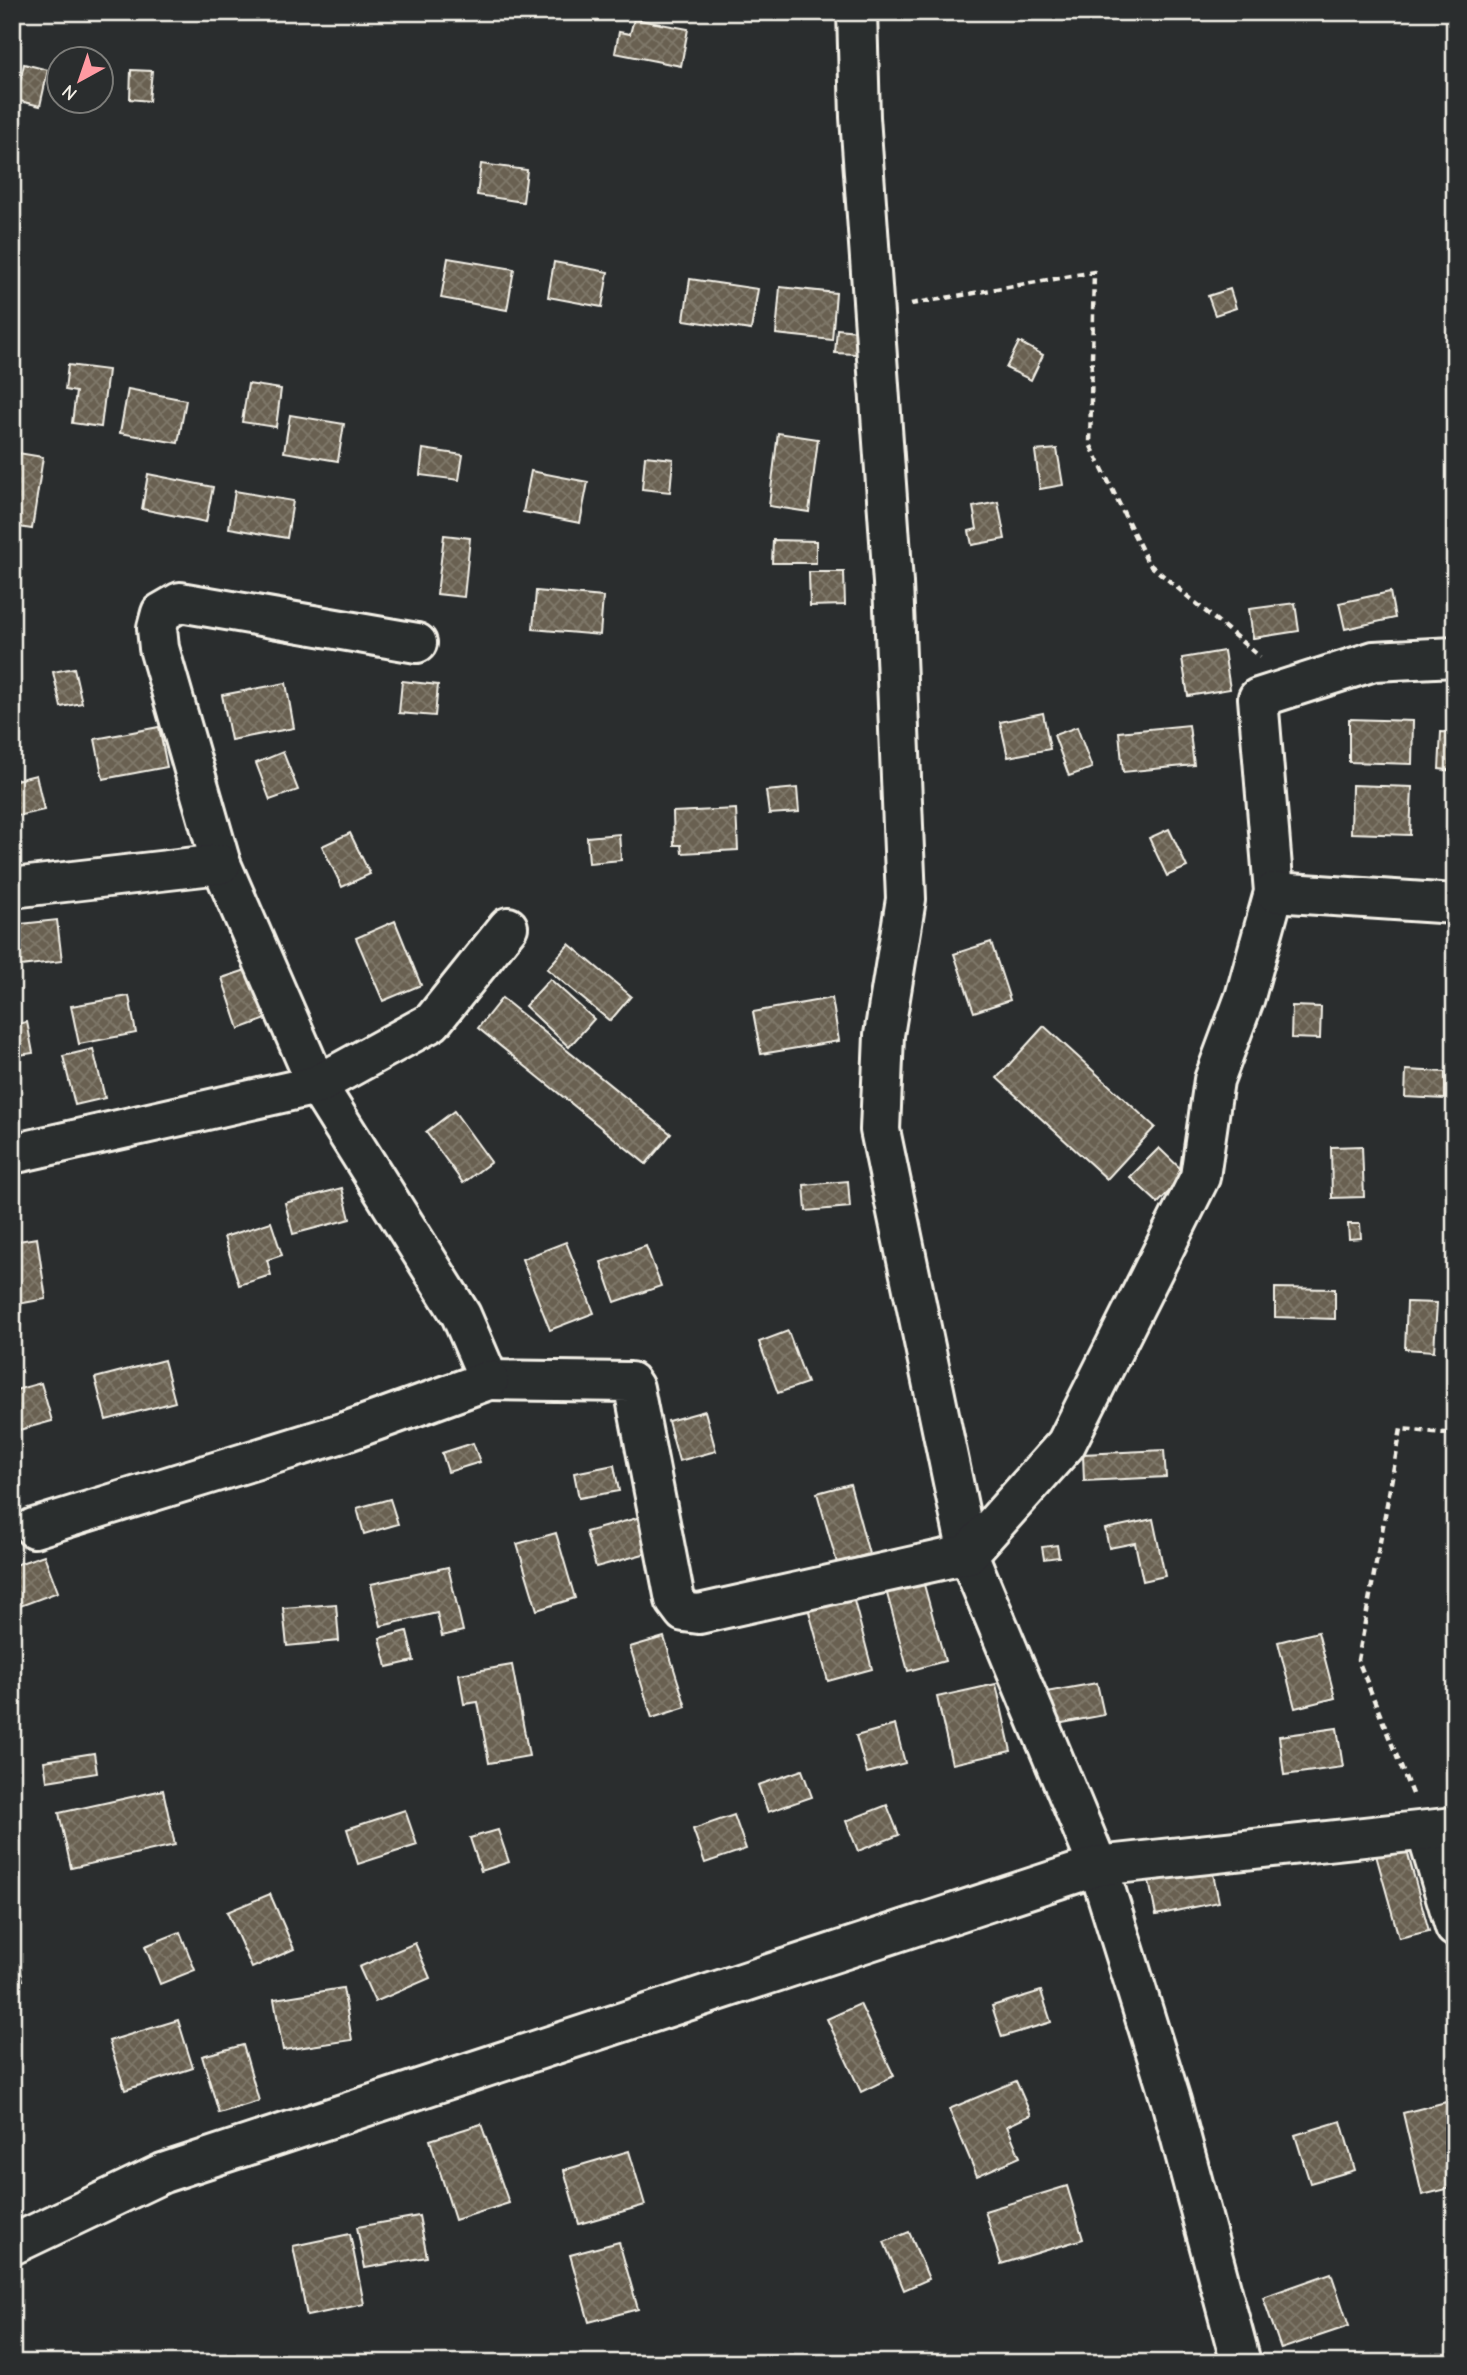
<svg xmlns="http://www.w3.org/2000/svg" width="1467" height="2375" font-family="'Comic Neue',sans-serif">
  <defs>
    <pattern id="building-cross-hatch" width="8" height="8" patternUnits="userSpaceOnUse" patternTransform="scale(1.75)"><rect width="8" height="8" fill="#696151"/><path d="M0 0l8 8M0 8l8-8" fill="none" stroke="#7f786a"/></pattern>
  </defs>
  <rect width="100%" height="100%" fill="#2a2d2e"/>
  <filter id="ink" filterUnits="userSpaceOnUse"><feTurbulence type="fractalNoise" baseFrequency=".0143" numOctaves="2"/><feDisplacementMap in="SourceGraphic" scale="14" xChannelSelector="R" yChannelSelector="G"/><feConvolveMatrix kernelMatrix="1 2 1 2 8 2 1 2 1" color-interpolation-filters="sRGB"/></filter>
  <g filter="url(#ink)">
    <g fill="url(#building-cross-hatch)" stroke="#f4f1e8" stroke-width="2">
      <path d="M 634,19 L 688,29 L 681,66 L 615,53 L 619,32 L 630,34 Z"/>
      <path d="M 24,64 L 48,70 L 40,106 L 16,100 Z"/>
      <path d="M 131,70 L 152,71 L 149,101 L 130,99 Z"/>
      <path d="M 481,164 L 527,170 L 523,202 L 477,195 Z"/>
      <path d="M 448,258 L 514,269 L 507,310 L 441,298 Z"/>
      <path d="M 554,262 L 608,272 L 602,307 L 548,297 Z"/>
      <path d="M 690,279 L 758,289 L 751,330 L 684,320 Z"/>
      <path d="M 780,287 L 836,293 L 832,340 L 776,334 Z"/>
      <path d="M 1230,289 L 1236,308 L 1215,315 L 1208,296 Z"/>
      <path d="M 837,329 L 857,331 L 856,354 L 835,353 Z"/>
      <path d="M 1019,342 L 1043,355 L 1031,380 L 1006,368 Z"/>
      <path d="M 68,365 L 108,370 L 101,427 L 72,423 L 76,392 L 65,390 Z"/>
      <path d="M 248,384 L 281,389 L 276,427 L 242,422 Z"/>
      <path d="M 128,389 L 186,400 L 178,443 L 120,433 Z"/>
      <path d="M 290,415 L 344,424 L 338,461 L 284,452 Z"/>
      <path d="M 778,433 L 818,439 L 809,512 L 769,506 Z"/>
      <path d="M 423,449 L 463,455 L 459,480 L 420,475 Z"/>
      <path d="M 1057,449 L 1063,485 L 1040,489 L 1035,451 Z"/>
      <path d="M 12,452 L 43,457 L 32,529 L 12,526 Z"/>
      <path d="M 645,456 L 673,459 L 670,492 L 642,489 Z"/>
      <path d="M 531,471 L 588,482 L 580,523 L 523,512 Z"/>
      <path d="M 148,474 L 213,487 L 206,522 L 142,509 Z"/>
      <path d="M 235,491 L 293,501 L 287,538 L 229,528 Z"/>
      <path d="M 998,502 L 1005,539 L 972,545 L 969,531 L 977,529 L 973,507 Z"/>
      <path d="M 444,535 L 470,538 L 464,597 L 437,594 Z"/>
      <path d="M 773,540 L 816,541 L 816,563 L 772,563 Z"/>
      <path d="M 809,572 L 844,572 L 845,605 L 810,606 Z"/>
      <path d="M 536,591 L 603,597 L 600,635 L 533,629 Z"/>
      <path d="M 1390,592 L 1395,618 L 1345,629 L 1339,603 Z"/>
      <path d="M 1295,603 L 1299,631 L 1253,638 L 1249,609 Z"/>
      <path d="M 1224,651 L 1230,689 L 1188,696 L 1182,658 Z"/>
      <path d="M 74,668 L 82,703 L 61,707 L 53,672 Z"/>
      <path d="M 402,681 L 438,685 L 435,716 L 399,713 Z"/>
      <path d="M 286,683 L 294,728 L 231,740 L 222,695 Z"/>
      <path d="M 1043,713 L 1050,749 L 1008,757 L 1000,722 Z"/>
      <path d="M 1349,719 L 1413,721 L 1412,764 L 1349,762 Z"/>
      <path d="M 1189,725 L 1194,765 L 1123,772 L 1119,732 Z"/>
      <path d="M 159,727 L 167,767 L 103,779 L 95,739 Z"/>
      <path d="M 1077,727 L 1092,768 L 1069,776 L 1054,735 Z"/>
      <path d="M 1441,732 L 1455,733 L 1455,771 L 1439,769 Z"/>
      <path d="M 283,752 L 298,790 L 270,800 L 256,763 Z"/>
      <path d="M 36,775 L 44,810 L 12,817 L 12,781 Z"/>
      <path d="M 1352,785 L 1412,787 L 1410,835 L 1351,833 Z"/>
      <path d="M 797,788 L 799,812 L 769,814 L 766,791 Z"/>
      <path d="M 736,809 L 738,850 L 682,853 L 681,845 L 674,845 L 673,812 Z"/>
      <path d="M 1169,829 L 1187,867 L 1167,876 L 1149,838 Z"/>
      <path d="M 350,833 L 370,874 L 342,887 L 322,846 Z"/>
      <path d="M 619,834 L 621,860 L 589,863 L 587,837 Z"/>
      <path d="M 57,920 L 62,961 L 12,967 L 12,925 Z"/>
      <path d="M 395,921 L 421,985 L 383,1001 L 356,938 Z"/>
      <path d="M 991,942 L 1010,1000 L 974,1012 L 954,954 Z"/>
      <path d="M 569,944 L 631,996 L 610,1021 L 547,969 Z"/>
      <path d="M 255,967 L 272,1017 L 239,1029 L 222,978 Z"/>
      <path d="M 550,979 L 594,1019 L 569,1047 L 525,1006 Z"/>
      <path d="M 129,996 L 136,1033 L 79,1044 L 71,1006 Z"/>
      <path d="M 502,998 L 671,1134 L 646,1164 L 478,1028 Z"/>
      <path d="M 832,998 L 839,1041 L 761,1054 L 753,1012 Z"/>
      <path d="M 1292,1006 L 1321,1007 L 1320,1039 L 1291,1038 Z"/>
      <path d="M 27,1022 L 33,1053 L 12,1056 L 12,1025 Z"/>
      <path d="M 1044,1026 L 1155,1127 L 1107,1179 L 997,1078 Z"/>
      <path d="M 93,1049 L 105,1098 L 75,1105 L 63,1056 Z"/>
      <path d="M 1406,1070 L 1445,1072 L 1445,1099 L 1405,1097 Z"/>
      <path d="M 454,1111 L 491,1162 L 463,1183 L 426,1132 Z"/>
      <path d="M 1362,1146 L 1364,1197 L 1332,1198 L 1331,1147 Z"/>
      <path d="M 1159,1148 L 1186,1174 L 1158,1203 L 1130,1177 Z"/>
      <path d="M 848,1181 L 850,1207 L 806,1211 L 804,1185 Z"/>
      <path d="M 342,1188 L 350,1219 L 293,1234 L 285,1203 Z"/>
      <path d="M 271,1222 L 282,1255 L 267,1260 L 271,1275 L 239,1285 L 224,1237 Z"/>
      <path d="M 1348,1224 L 1360,1224 L 1361,1238 L 1349,1239 Z"/>
      <path d="M 37,1238 L 46,1299 L 12,1305 L 12,1242 Z"/>
      <path d="M 566,1242 L 594,1313 L 550,1330 L 522,1259 Z"/>
      <path d="M 646,1246 L 661,1286 L 615,1302 L 601,1262 Z"/>
      <path d="M 1275,1288 L 1335,1289 L 1335,1319 L 1275,1317 Z"/>
      <rect x="1449" y="1297" width="6" height="45"/>
      <path d="M 1407,1302 L 1437,1303 L 1434,1351 L 1405,1349 Z"/>
      <path d="M 788,1331 L 807,1383 L 778,1393 L 759,1342 Z"/>
      <path d="M 164,1360 L 175,1402 L 106,1420 L 95,1378 Z"/>
      <path d="M 41,1383 L 52,1421 L 12,1432 L 12,1391 Z"/>
      <path d="M 705,1411 L 716,1451 L 679,1461 L 668,1421 Z"/>
      <path d="M 473,1443 L 480,1462 L 448,1472 L 442,1453 Z"/>
      <path d="M 1164,1450 L 1166,1477 L 1084,1481 L 1083,1454 Z"/>
      <path d="M 614,1465 L 619,1491 L 579,1498 L 574,1473 Z"/>
      <path d="M 850,1484 L 869,1554 L 837,1563 L 817,1493 Z"/>
      <path d="M 390,1499 L 398,1524 L 364,1534 L 357,1508 Z"/>
      <path d="M 648,1515 L 658,1550 L 596,1567 L 586,1532 Z"/>
      <path d="M 1153,1519 L 1165,1576 L 1143,1581 L 1135,1543 L 1109,1548 L 1105,1529 Z"/>
      <path d="M 556,1533 L 575,1598 L 537,1610 L 517,1544 Z"/>
      <path d="M 1057,1545 L 1059,1557 L 1044,1559 L 1042,1547 Z"/>
      <path d="M 44,1555 L 58,1592 L 12,1609 L 12,1566 Z"/>
      <path d="M 448,1567 L 463,1631 L 442,1636 L 437,1613 L 381,1626 L 371,1584 Z"/>
      <path d="M 923,1581 L 945,1661 L 908,1671 L 886,1590 Z"/>
      <path d="M 853,1597 L 872,1669 L 828,1681 L 808,1608 Z"/>
      <path d="M 336,1604 L 339,1641 L 287,1646 L 283,1608 Z"/>
      <path d="M 407,1631 L 414,1661 L 387,1667 L 380,1638 Z"/>
      <path d="M 1318,1632 L 1335,1698 L 1295,1708 L 1278,1642 Z"/>
      <path d="M 664,1637 L 686,1707 L 652,1718 L 630,1647 Z"/>
      <path d="M 512,1665 L 529,1756 L 489,1763 L 478,1702 L 464,1704 L 459,1674 Z"/>
      <path d="M 1097,1683 L 1104,1715 L 1052,1725 L 1046,1692 Z"/>
      <path d="M 996,1684 L 1011,1751 L 952,1764 L 937,1697 Z"/>
      <path d="M 895,1725 L 905,1763 L 867,1773 L 856,1736 Z"/>
      <path d="M 1337,1728 L 1343,1767 L 1284,1775 L 1279,1736 Z"/>
      <path d="M 94,1753 L 97,1773 L 47,1781 L 44,1761 Z"/>
      <path d="M 802,1770 L 812,1797 L 768,1812 L 758,1785 Z"/>
      <path d="M 163,1790 L 175,1845 L 71,1868 L 59,1813 Z"/>
      <path d="M 887,1805 L 899,1835 L 858,1851 L 846,1821 Z"/>
      <path d="M 405,1810 L 417,1845 L 358,1864 L 347,1829 Z"/>
      <path d="M 734,1815 L 746,1849 L 705,1863 L 693,1829 Z"/>
      <path d="M 498,1830 L 509,1862 L 481,1871 L 470,1838 Z"/>
      <path d="M 1406,1847 L 1429,1931 L 1399,1938 L 1376,1855 Z"/>
      <path d="M 1212,1869 L 1219,1902 L 1156,1915 L 1149,1881 Z"/>
      <path d="M 270,1894 L 294,1949 L 252,1968 L 227,1912 Z"/>
      <path d="M 180,1932 L 195,1970 L 160,1984 L 145,1946 Z"/>
      <path d="M 12,1939 L 23,1980 L 12,1983 Z"/>
      <path d="M 415,1943 L 430,1978 L 375,2002 L 359,1967 Z"/>
      <path d="M 343,1988 L 352,2040 L 283,2050 L 274,1999 Z"/>
      <path d="M 1041,1991 L 1051,2022 L 1002,2037 L 992,2006 Z"/>
      <path d="M 860,2004 L 894,2076 L 861,2092 L 827,2019 Z"/>
      <path d="M 178,2020 L 193,2068 L 125,2090 L 109,2041 Z"/>
      <path d="M 243,2045 L 259,2101 L 219,2113 L 202,2056 Z"/>
      <path d="M 1016,2081 L 1031,2115 L 1007,2126 L 1020,2157 L 977,2176 L 949,2109 Z"/>
      <path d="M 1450,2101 L 1455,2123 L 1455,2187 L 1422,2195 L 1403,2113 Z"/>
      <path d="M 1341,2121 L 1355,2170 L 1310,2183 L 1295,2135 Z"/>
      <path d="M 481,2124 L 509,2203 L 455,2220 L 430,2140 Z"/>
      <path d="M 629,2151 L 645,2205 L 579,2224 L 564,2170 Z"/>
      <path d="M 1067,2186 L 1083,2239 L 1001,2264 L 985,2211 Z"/>
      <path d="M 419,2216 L 427,2257 L 365,2268 L 357,2227 Z"/>
      <path d="M 909,2232 L 929,2279 L 904,2290 L 884,2242 Z"/>
      <path d="M 350,2234 L 364,2304 L 307,2316 L 293,2246 Z"/>
      <path d="M 619,2242 L 638,2309 L 589,2322 L 570,2255 Z"/>
      <path d="M 1331,2273 L 1349,2326 L 1281,2349 L 1263,2297 Z"/>
    </g>
    <g fill="none" stroke-linecap="round" stroke-linejoin="round">
      <g stroke="#f4f1e8" stroke-width="44">
        <g id="minor">
          <path d="M 857,12 L 860,117 L 893,583 L 906,899 L 884,1035 L 880,1130 L 968,1554 L 1098,1866 L 1171,2101 L 1241,2363"/>
          <path d="M 417,643 L 180,602 L 161,613 L 157,628 L 159,648 L 221,864 L 317,1085 L 461,1315 L 489,1380 L 630,1382 L 634,1388 L 675,1600 L 684,1612 L 699,1614 L 968,1554 L 1066,1444 L 1200,1177 L 1214,1080 L 1245,997 L 1274,892 L 1258,698 L 1374,661 L 1455,657"/>
          <path d="M 12,888 L 221,864"/>
          <path d="M 1274,892 L 1455,904"/>
          <path d="M 12,1154 L 317,1085 L 432,1022 L 508,927"/>
          <path d="M 34,1528 L 345,1432 L 489,1380"/>
          <path d="M 1426,1831 L 1455,1927"/>
          <path d="M 12,2245 L 163,2173 L 1098,1866 L 1455,1827"/>
        </g>
      </g>
      <g stroke="#f4f1e8" stroke-width="4.5" stroke-dasharray="7 5" stroke-linecap="butt">
        <path d="M 911,304 L 1094,272 L 1090,444 L 1148,563 L 1260,657"/>
        <path d="M 1412,1794 L 1358,1660 L 1401,1429 L 1455,1434"/>
      </g>
      <use href="#minor" stroke="#2a2d2e" stroke-width="38"/>
    </g>
  </g>
  <rect width="1467" height="2375" fill="none" stroke="#2a2d2e" stroke-width="42"/>
  <rect x="21" y="21" width="1425" height="2333" fill="none" stroke="#f4f1e8" stroke-width="2.5" filter="url(#ink)"/>
  <g transform="translate(80 80) rotate(220)"><circle r="33" fill="#2a2d2e" stroke="#7b7b78" stroke-width="2"/>
  <path d="M0-5L12 26L0 18L-12 26Z" fill="#ff9aa2"/>
  <text y="-10" font-size="19" font-weight="bold" text-anchor="middle" fill="#f4f1e8">N</text>
  </g>
</svg>
